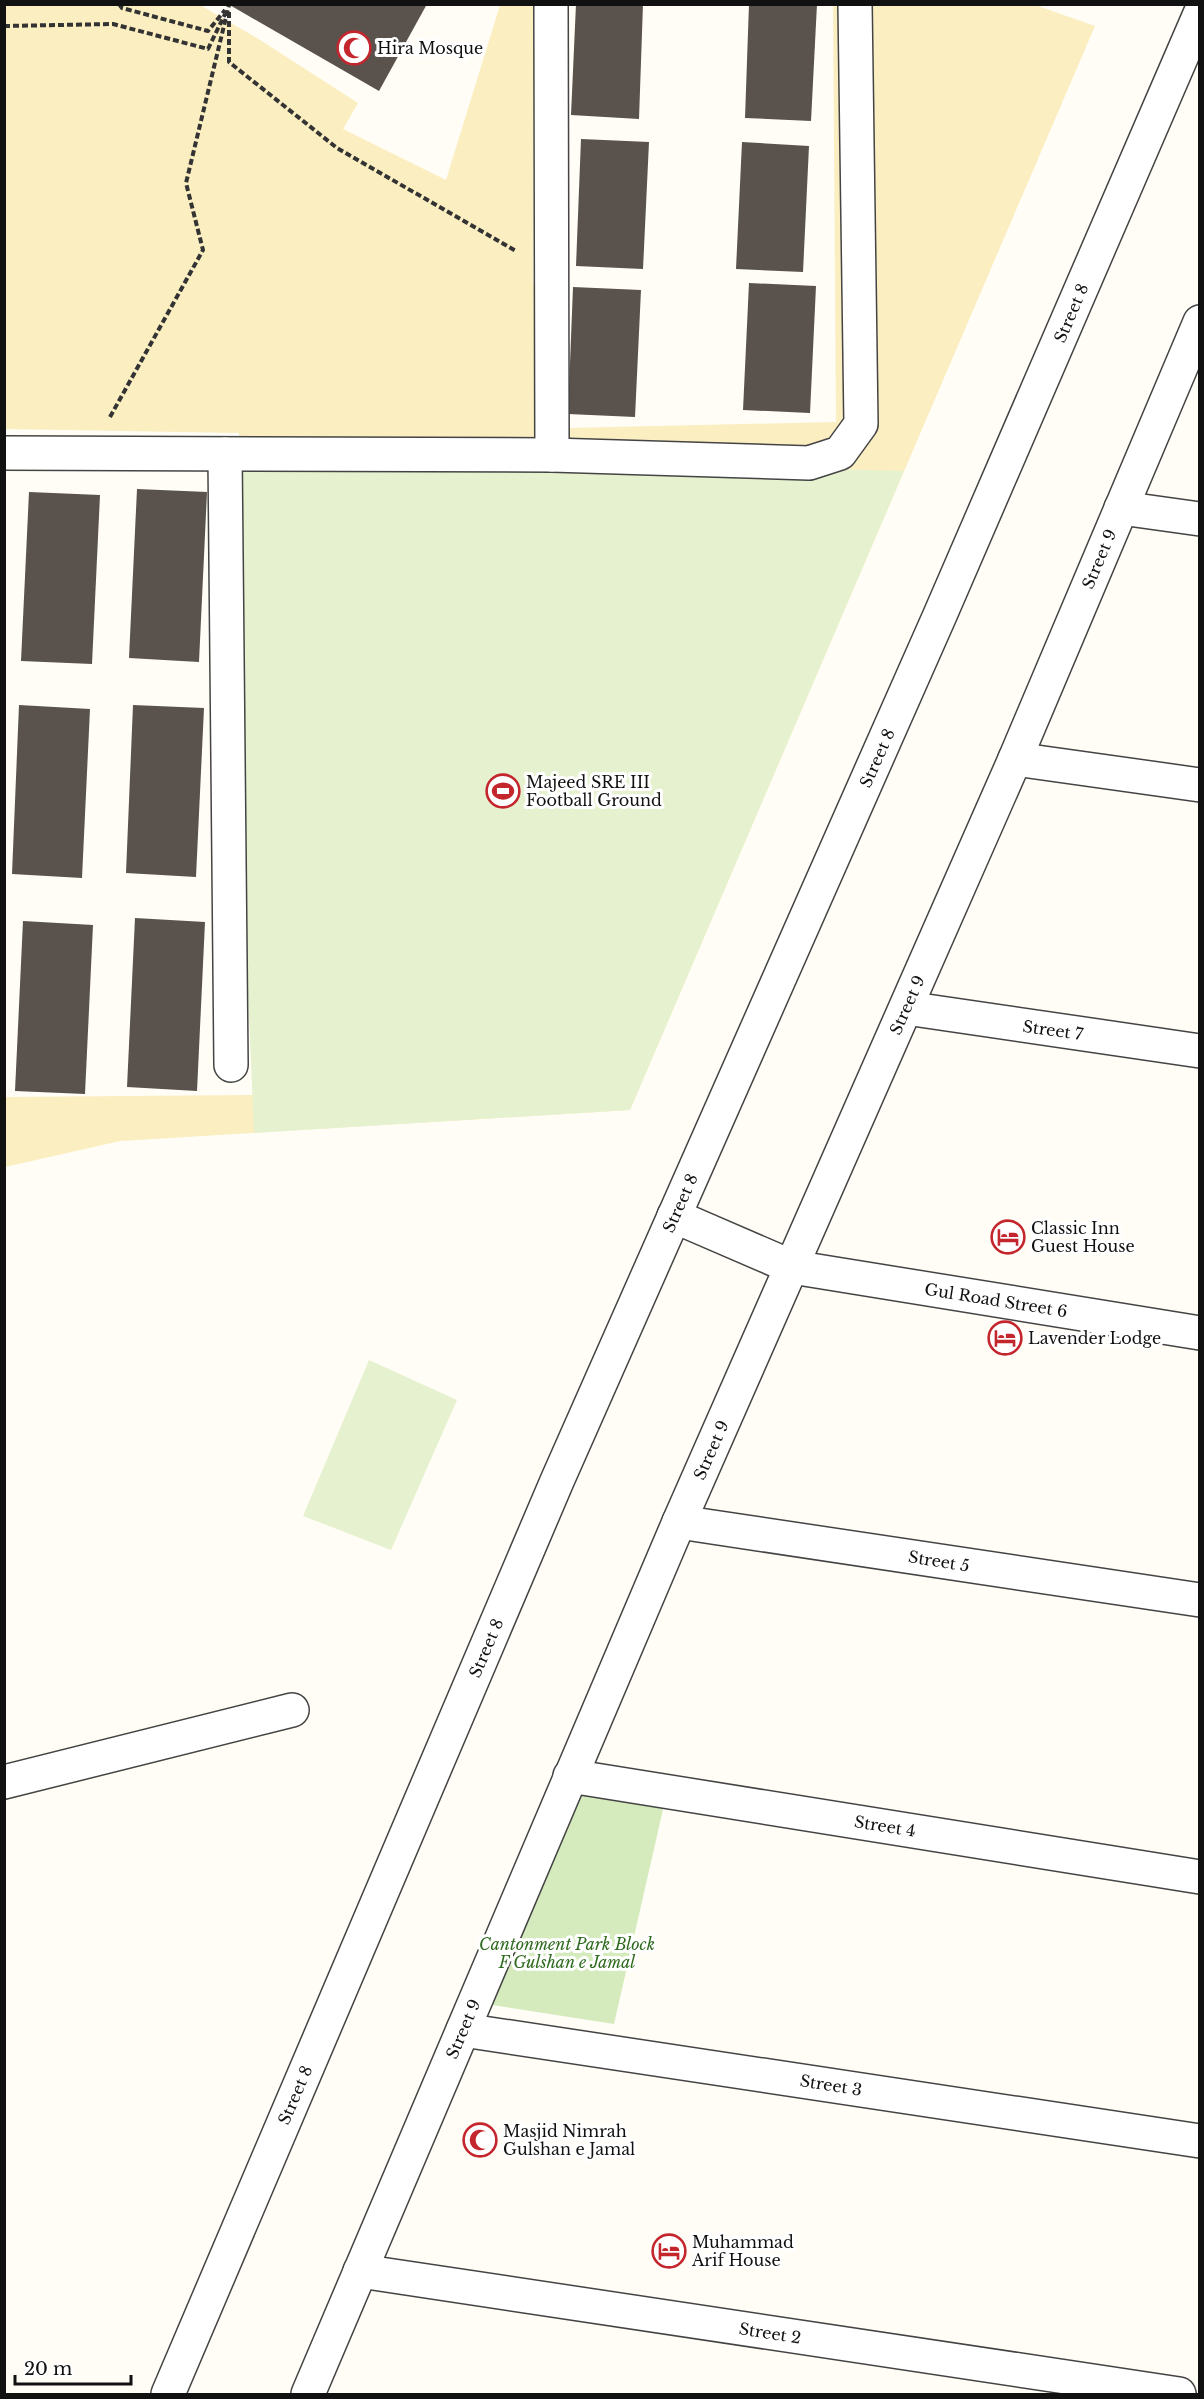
<svg xmlns="http://www.w3.org/2000/svg" width="1204" height="2399" font-family="'Libre Baskerville',serif">
  <rect width="100%" height="100%" fill="#fffdf5"/>
  <path fill="#d5ebbd" d="M 570,1776 L 667,1792 L 614,2024 L 480,2003 Z"/>
  <path fill="#fbeec1" d="M 5,5 L 200,5 L 257,38 L 358,103 L 343,129 L 446,180 L 500,5 L 533,5 L 533,282 L 568,428 L 836,422 L 833,5 L 1035,5 L 1095,26 L 630,1110 L 120,1141 L 5,1167 L 5,1097 L 253,1095 L 239,433 L 5,429 Z"/>
  <g fill="#e6f2cf">
    <path d="M 225,454 L 904,471 L 630,1110 L 254,1133 Z"/>
    <path d="M 369,1360 L 457,1400 L 391,1550 L 303,1516 Z"/>
  </g>
  <g fill="#5a524d">
    <path d="M 228,4 L 427,4 L 379,91 Z"/>
    <path d="M 576,4 L 643,4 L 639,119 L 571,115 Z"/>
    <path d="M 749,4 L 817,4 L 811,121 L 745,118 Z"/>
    <path d="M 581,139 L 649,142 L 643,269 L 576,266 Z"/>
    <path d="M 742,142 L 809,146 L 803,272 L 736,269 Z"/>
    <path d="M 749,283 L 816,286 L 810,413 L 743,410 Z"/>
    <path d="M 573,287 L 641,290 L 635,417 L 568,414 Z"/>
    <path d="M 137,489 L 207,492 L 199,662 L 129,658 Z"/>
    <path d="M 29,492 L 100,495 L 92,664 L 21,661 Z"/>
    <path d="M 19,705 L 90,709 L 82,878 L 12,874 Z"/>
    <path d="M 133,705 L 204,708 L 196,877 L 126,873 Z"/>
    <path d="M 135,918 L 205,922 L 197,1091 L 127,1087 Z"/>
    <path d="M 23,921 L 93,925 L 85,1094 L 15,1091 Z"/>
  </g>
  <g fill="none" stroke-linecap="round" stroke-linejoin="round">
    <g stroke="#444" stroke-width="36">
      <g id="minor">
        <path d="M 551,4 L 552,455"/>
        <path d="M 4,453 L 552,455 L 809,463 L 840,453 L 861,424 L 855,4"/>
        <path d="M 225,454 L 231,1065"/>
        <path d="M 1121,508 L 1200,519"/>
        <path d="M 1015,759 L 1200,785"/>
        <path d="M 906,1008 L 1200,1051"/>
        <path d="M 674,1216 L 792,1267 L 1200,1333"/>
        <path d="M 679,1522 L 1200,1600"/>
        <path d="M 570,1776 L 1200,1877"/>
        <path d="M 4,1782 L 292,1710"/>
        <path d="M 463,2030 L 1200,2141"/>
        <path d="M 360,2271 L 1179,2394"/>
        <path d="M 168,2394 L 557,1481 L 940,615 L 1200,14"/>
        <path d="M 308,2394 L 679,1522 L 1015,759 L 1200,322"/>
      </g>
    </g>
    <g stroke="#333" stroke-width="4" stroke-dasharray="6 3" stroke-linecap="butt">
      <path d="M 119,4 L 122,8 L 208,31 L 225,10"/>
      <path d="M 229,12 L 229,62 L 337,148 L 516,251"/>
      <path d="M 4,26 L 113,24 L 208,49 L 225,14"/>
      <path d="M 110,417 L 203,250 L 186,183 L 229,5"/>
    </g>
    <use href="#minor" stroke="#fff" stroke-width="33"/>
  </g>
  <defs>
    <g id="mosque-ring" transform="scale(1.725)"><circle r="9.5" fill="#fff" stroke="#c4262e" stroke-width="1.5"/><path d="M3.5-4.9A6 6 0 1 0 3.5 4.9A5 5 0 1 1 3.5-4.9Z" fill="#c4262e"/></g>
    <g id="stadium-ring" transform="scale(1.725)"><circle r="9.5" fill="#fff" stroke="#c4262e" stroke-width="1.5"/><path d="M0-5a6.5 5 0 1 0 0 10a6.5 5 0 1 0 0-10ZM-3.5-1.8h7v3.6h-7Z" fill="#c4262e"/></g>
    <g id="hotel-ring" transform="scale(1.725)"><circle r="9.5" fill="#fff" stroke="#c4262e" stroke-width="1.5"/><path d="M-6-4.5h1.5V1H6V5H4.5V3h-9V5H-6ZM-4 0a1.8 1.8 0 1 1 3.6 0ZM.5 0V-2.5h3Q6-2.5 6 0Z" fill="#c4262e"/></g>
  </defs>
  <g fill-rule="evenodd">
    <use href="#mosque-ring" x="354" y="48"/>
    <use href="#stadium-ring" x="503" y="791"/>
    <use href="#hotel-ring" x="1008" y="1237"/>
    <use href="#hotel-ring" x="1005" y="1338"/>
    <use href="#mosque-ring" x="480" y="2140"/>
    <use href="#hotel-ring" x="669" y="2251"/>
  </g>
  <g text-anchor="middle" dominant-baseline="central" stroke-width="6" stroke-linejoin="round" paint-order="stroke">
    <g font-size="16" fill="#111" stroke="#fff" text-anchor="start">
      <text x="377" y="48">Hira Mosque</text>
      <text x="526" y="782">Majeed SRE III<tspan x="526" dy="18">Football Ground</tspan></text>
      <text x="1031" y="1228">Classic Inn<tspan x="1031" dy="18">Guest House</tspan></text>
      <text x="1028" y="1338">Lavender Lodge</text>
      <text x="503" y="2131">Masjid Nimrah<tspan x="503" dy="18">Gulshan e Jamal</tspan></text>
      <text x="692" y="2242">Muhammad<tspan x="692" dy="18">Arif House</tspan></text>
    </g>
    <g font-size="16" fill="#111" stroke="#fff">
      <text transform="translate(1071 313) rotate(-67)">Street 8</text>
      <text transform="translate(1099 559) rotate(-67)">Street 9</text>
      <text transform="translate(877 758) rotate(-66)">Street 8</text>
      <text transform="translate(907 1005) rotate(-66)">Street 9</text>
      <text transform="translate(1053 1030) rotate(8)">Street 7</text>
      <text transform="translate(680 1203) rotate(-66)">Street 8</text>
      <text transform="translate(996 1300) rotate(9)">Gul Road Street 6</text>
      <text transform="translate(711 1450) rotate(-66)">Street 9</text>
      <text transform="translate(939 1561) rotate(9)">Street 5</text>
      <text transform="translate(486 1648) rotate(-67)">Street 8</text>
      <text transform="translate(885 1826) rotate(9)">Street 4</text>
      <text transform="translate(463 2029) rotate(-67)">Street 9</text>
      <text transform="translate(831 2085) rotate(9)">Street 3</text>
      <text transform="translate(295 2095) rotate(-67)">Street 8</text>
      <text transform="translate(770 2333) rotate(9)">Street 2</text>
    </g>
    <g font-size="16" font-style="italic" fill="#2f6b1f" stroke="#fff">
      <text x="567" y="1944">Cantonment Park Block<tspan x="567" dy="18">F Gulshan e Jamal</tspan></text>
    </g>
  </g>
  <rect width="1204" height="2399" fill="none" stroke="#111111" stroke-width="12"/>
  <path d="M15 2375v9h116v-9" fill="none" stroke="#111111" stroke-width="3"/>
  <text x="24" y="2375" font-size="18" fill="#111111" stroke="#ffffff" stroke-width="4.5" paint-order="stroke">20 m</text>
</svg>
